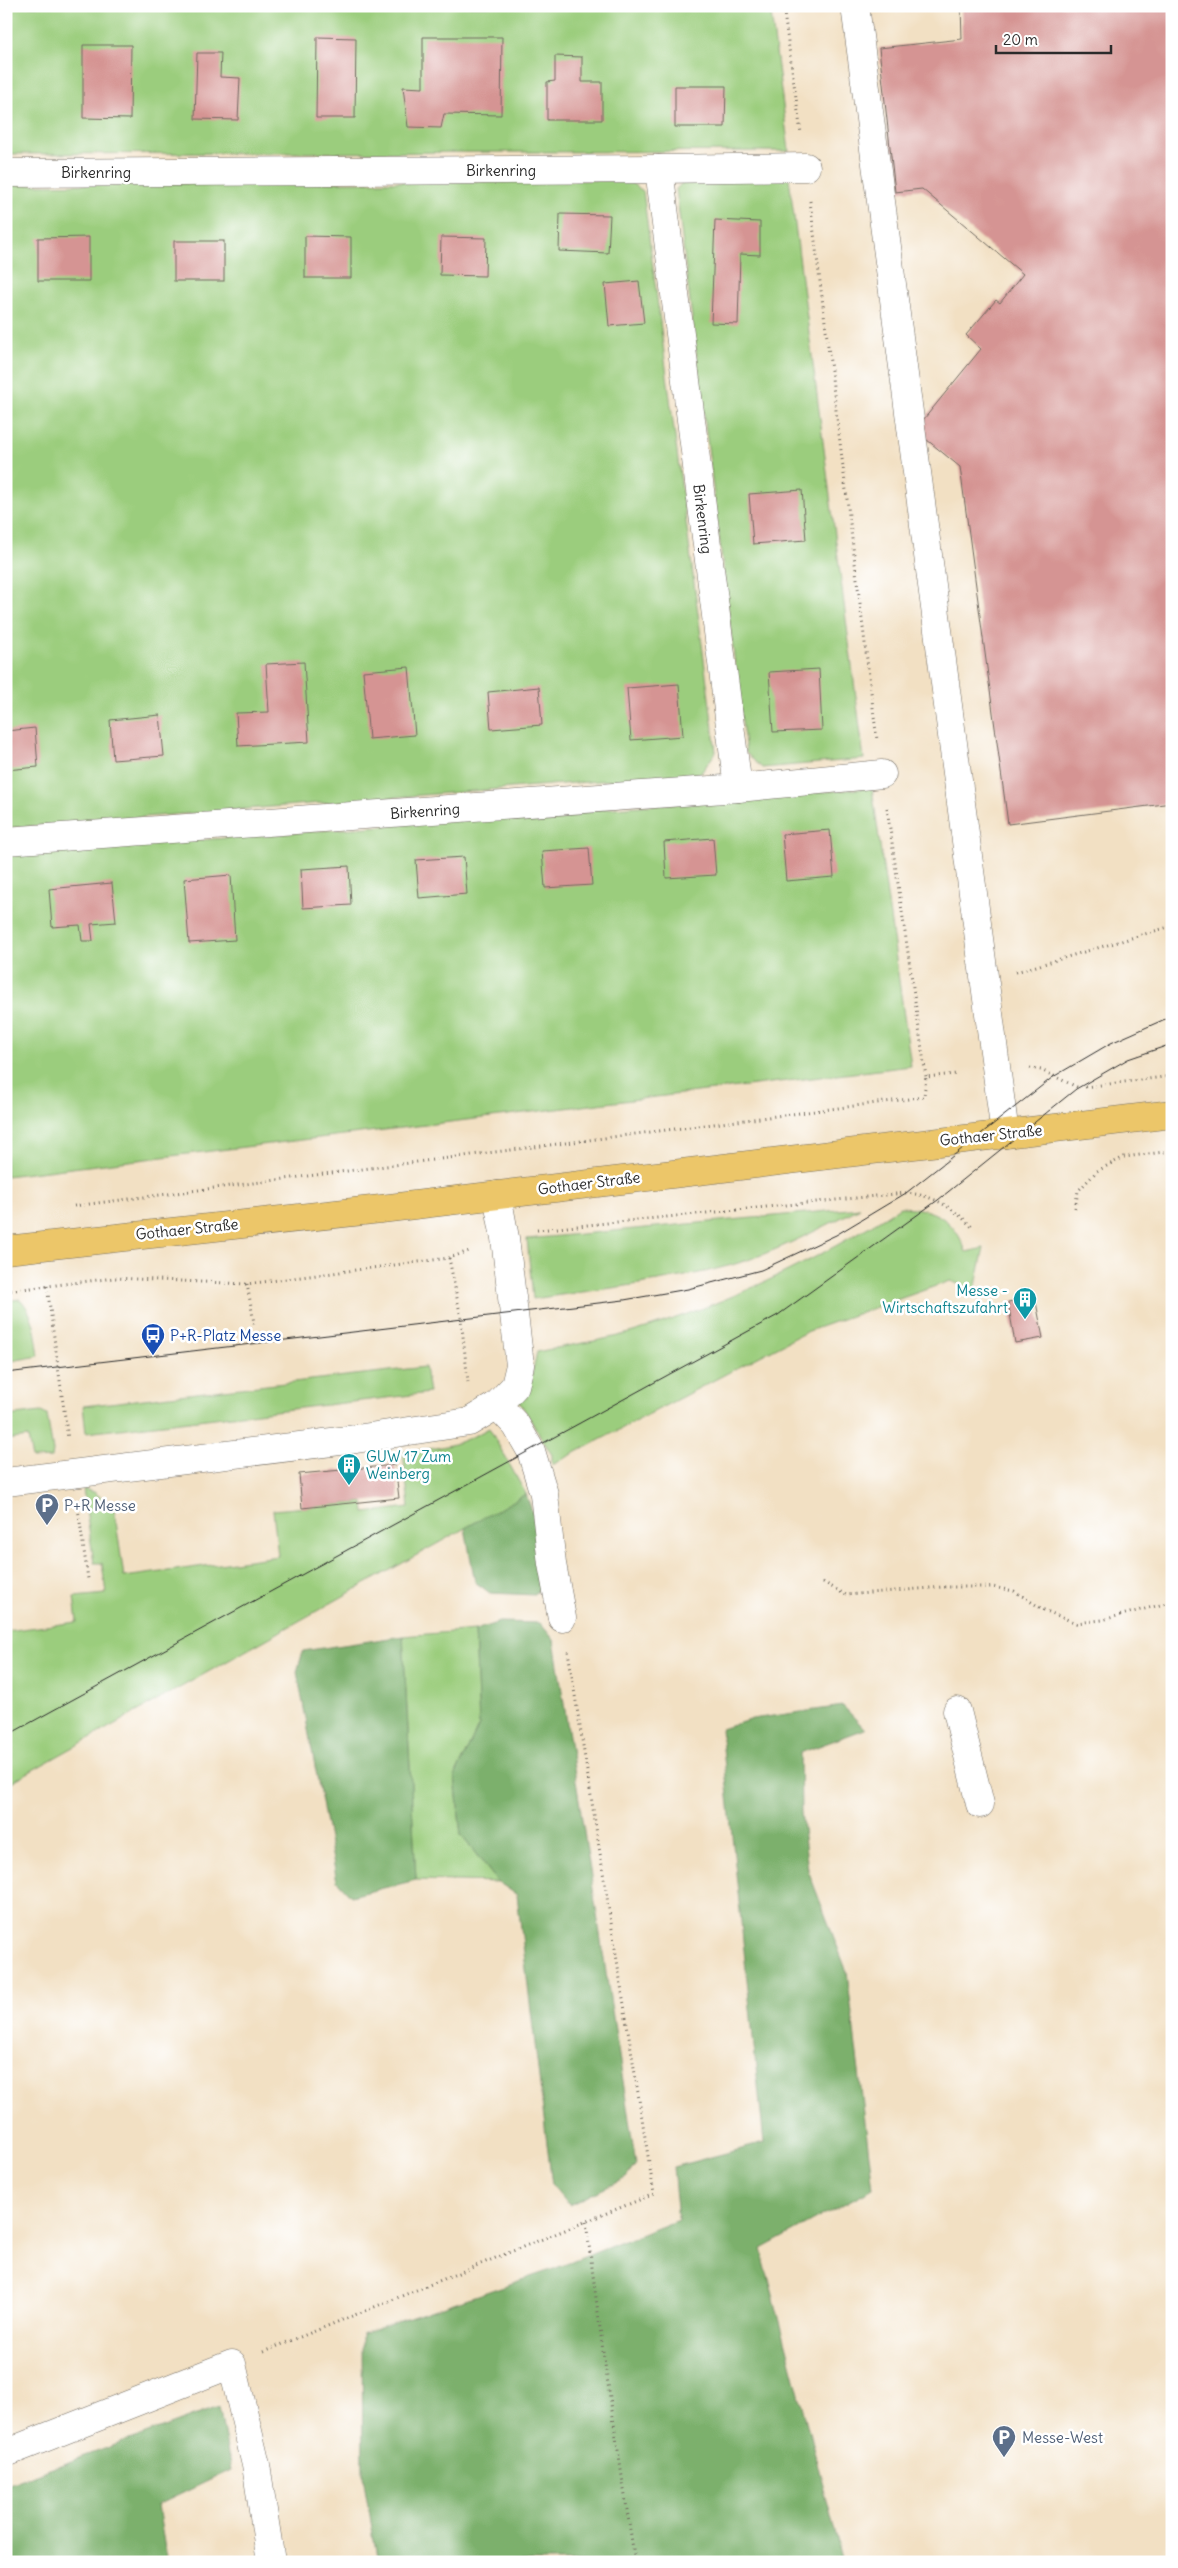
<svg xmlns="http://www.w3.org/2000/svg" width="1178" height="2568" font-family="Delius,sans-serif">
  <rect width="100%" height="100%" fill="#fff"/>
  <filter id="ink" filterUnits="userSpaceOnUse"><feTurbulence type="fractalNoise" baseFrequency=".02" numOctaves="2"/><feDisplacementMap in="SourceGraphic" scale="10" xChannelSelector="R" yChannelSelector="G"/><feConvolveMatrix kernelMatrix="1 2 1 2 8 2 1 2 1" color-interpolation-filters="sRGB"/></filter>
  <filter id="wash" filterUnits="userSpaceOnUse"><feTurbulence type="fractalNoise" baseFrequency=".0096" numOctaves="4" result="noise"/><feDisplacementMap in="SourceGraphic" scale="20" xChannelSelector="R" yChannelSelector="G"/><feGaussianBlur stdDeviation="1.12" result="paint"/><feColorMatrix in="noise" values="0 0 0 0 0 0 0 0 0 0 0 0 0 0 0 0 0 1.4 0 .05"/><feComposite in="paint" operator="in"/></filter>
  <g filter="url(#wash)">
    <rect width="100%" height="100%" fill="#f2e0c3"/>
    <g fill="#9bcd7d" stroke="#637c54">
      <path d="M 6,6 L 770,6 L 789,151 L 6,154 Z"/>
      <path d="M 789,178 L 864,759 L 762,768 L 746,753 L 676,189 L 686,179 Z"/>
      <path d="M 627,180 L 643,191 L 716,752 L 701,773 L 6,828 L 6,185 Z"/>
      <path d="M 872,788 L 911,1066 L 6,1176 L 6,855 Z"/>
      <path d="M 900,1207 C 934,1208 955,1219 966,1252 L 984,1248 L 975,1290 L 950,1281 L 806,1332 L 552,1465 L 552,1455 L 519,1401 L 530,1383 L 537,1352 C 568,1345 602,1341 633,1332 C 727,1304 819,1260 900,1207 Z"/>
      <path d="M 860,1208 C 819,1229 777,1252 732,1265 C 667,1283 599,1289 533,1299 L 527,1239 Z"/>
      <path d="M 20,1299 C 35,1315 36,1336 39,1356 L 6,1362 L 6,1301 Z"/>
      <path d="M 425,1367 L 429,1393 L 86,1433 L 83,1406 Z"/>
      <path d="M 41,1412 L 47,1415 L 53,1451 L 52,1458 L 32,1459 L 28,1437 L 6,1440 L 6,1416 Z"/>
      <path d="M 489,1428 L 526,1494 L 6,1785 L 6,1631 L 77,1622 L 74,1597 L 106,1594 L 102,1563 L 94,1563 L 83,1489 L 94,1492 L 114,1508 L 124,1577 L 278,1556 L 273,1510 L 364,1502 L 365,1513 L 409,1507 L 403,1452 C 440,1448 456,1447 489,1428 Z"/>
      <path d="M 475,1630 L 479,1725 L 455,1776 L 461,1835 L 498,1882 L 416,1880 L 403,1636 Z"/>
    </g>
    <g fill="#7cb06c" stroke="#546e4c">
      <path d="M 526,1494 L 536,1523 L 543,1585 L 535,1595 L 490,1593 L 475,1582 L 465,1528 Z"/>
      <path d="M 500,1622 L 540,1623 L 554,1640 L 636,2164 L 626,2178 L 569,2205 L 552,2185 L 517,1895 L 498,1882 L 461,1835 L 455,1776 L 479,1725 L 475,1630 Z"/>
      <path d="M 403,1636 L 416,1880 L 351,1896 L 337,1881 L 297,1672 L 303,1651 Z"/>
      <path d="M 843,1706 L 865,1729 L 800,1753 L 801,1812 L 808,1870 L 847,1972 L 873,2188 L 761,2249 L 843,2562 L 378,2562 L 363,2477 L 362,2334 L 551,2270 L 678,2220 L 673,2167 L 764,2143 L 721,1729 L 752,1719 Z"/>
      <path d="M 219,2407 L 231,2470 L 158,2505 L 167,2562 L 6,2562 L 6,2485 Z"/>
    </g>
    <g id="blocks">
      <g fill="#d59493">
        <path d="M 961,6 L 1172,6 L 1172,803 L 1008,824 L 960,467 L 915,430 L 981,349 L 966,335 L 996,300 L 1000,303 L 1023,274 L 922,189 L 895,192 L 879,48 L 962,39 Z"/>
        <path d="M 317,37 L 356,38 L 355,118 L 316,118 Z"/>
        <path d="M 423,37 L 502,37 L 501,115 L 444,114 L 441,128 L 408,127 L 403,87 L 423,88 Z"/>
        <path d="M 83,45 L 131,45 L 130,119 L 83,118 Z"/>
        <path d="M 197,53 L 221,53 L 220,77 L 240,78 L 238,120 L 195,119 Z"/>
        <path d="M 555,56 L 582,57 L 582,82 L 602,82 L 602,120 L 547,120 L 547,82 L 555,81 Z"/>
        <path d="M 675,86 L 726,86 L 725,127 L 675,127 Z"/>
        <path d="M 560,214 L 610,215 L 608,253 L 559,251 Z"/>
        <path d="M 715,220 L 760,222 L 760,255 L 740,254 L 738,324 L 711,323 Z"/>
        <path d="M 305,236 L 351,237 L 351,278 L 305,278 Z"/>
        <path d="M 89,237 L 89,281 L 38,281 L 38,238 Z"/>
        <path d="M 441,237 L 486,238 L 485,276 L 440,275 Z"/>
        <rect x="174" y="241" width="50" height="40"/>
        <path d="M 639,281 L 644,323 L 609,326 L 605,284 Z"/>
        <path d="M 802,490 L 806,540 L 753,544 L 749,494 Z"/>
        <path d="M 304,662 L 309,742 L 238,746 L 236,713 L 269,712 L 266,664 Z"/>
        <path d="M 409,667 L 415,735 L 369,739 L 363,671 Z"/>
        <path d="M 819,669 L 822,730 L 773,732 L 769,672 Z"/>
        <path d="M 679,684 L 683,736 L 631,740 L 627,688 Z"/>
        <path d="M 539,687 L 542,725 L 491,729 L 488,692 Z"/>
        <path d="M 160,715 L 164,756 L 113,760 L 110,720 Z"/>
        <path d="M 35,728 L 38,767 L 6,770 L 6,731 Z"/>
        <path d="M 830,830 L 834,877 L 786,881 L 782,834 Z"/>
        <path d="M 713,838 L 716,875 L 666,878 L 664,842 Z"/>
        <path d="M 589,848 L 592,885 L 545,888 L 542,851 Z"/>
        <path d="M 464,857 L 467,894 L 419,898 L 416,860 Z"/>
        <path d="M 349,866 L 351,905 L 303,908 L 301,869 Z"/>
        <path d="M 231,875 L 235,940 L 189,943 L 184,879 Z"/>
        <path d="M 112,883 L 116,922 L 91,924 L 93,941 L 82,941 L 80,925 L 52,927 L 49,889 Z"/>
        <path d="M 1035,1297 L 1043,1338 L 1015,1343 L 1008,1302 Z"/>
        <path d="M 395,1465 L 399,1498 L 302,1508 L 299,1474 Z"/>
      </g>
    </g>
  </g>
  <g filter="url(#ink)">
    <use href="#blocks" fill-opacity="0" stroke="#716a60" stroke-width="1"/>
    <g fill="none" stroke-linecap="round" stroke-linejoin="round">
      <g stroke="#716a60" stroke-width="29">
        <g id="minor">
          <path d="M 855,6 L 1005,1134"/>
          <path d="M 659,169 L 806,167"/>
          <path d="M 6,173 L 659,169 L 738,788 L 6,841"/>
          <path d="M 738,788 L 882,774"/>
          <path d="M 497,1405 L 516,1425 L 531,1451 L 544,1494 L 552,1564 L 562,1618"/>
          <path d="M 6,1482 L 356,1439 L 469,1422 L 497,1405 L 515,1386 L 520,1365 L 505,1238 L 497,1195"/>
          <path d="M 957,1711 L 980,1804"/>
          <path d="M 6,2453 L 232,2364 L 256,2465 L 271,2562"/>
        </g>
      </g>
      <g stroke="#716a60" stroke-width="29">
        <path id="major" d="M 6,1250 L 381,1209 L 1172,1114"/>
      </g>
      <g stroke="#716a60" stroke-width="3" stroke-dasharray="1 4" stroke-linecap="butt">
        <path d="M 783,6 L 801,133"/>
        <path d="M 810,201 L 877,740"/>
        <path d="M 887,808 L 926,1077"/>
        <path d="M 1016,972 L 1172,926"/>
        <path d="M 1030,1068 L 1041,1070 L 1079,1088"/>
        <path d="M 1085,1087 L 1172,1076"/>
        <path d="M 74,1206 L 924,1097 L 926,1077 L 956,1074"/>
        <path d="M 1075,1208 L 1078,1191 L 1097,1171 L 1124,1157 L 1172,1151"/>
        <path d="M 537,1230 L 906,1193 C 934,1195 953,1208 972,1227"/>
        <path d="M 449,1258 L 461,1318 L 468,1382"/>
        <path d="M 247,1284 L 255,1328"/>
        <path d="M 47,1286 L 68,1439"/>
        <path d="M 6,1291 L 114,1278 L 247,1284 L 449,1258 L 472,1250"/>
        <path d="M 78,1508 L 88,1579"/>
        <path d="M 823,1582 L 846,1595 L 942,1587 L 993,1587 L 1014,1591 L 1044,1610 L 1076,1623 L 1102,1620 L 1172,1602"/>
        <path d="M 586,2222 L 603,2351 L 635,2562"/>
        <path d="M 263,2352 L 654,2194 L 568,1651"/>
      </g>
      <use href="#minor" stroke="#fff" stroke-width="28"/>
      <use href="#major" stroke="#ecc669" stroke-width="28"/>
      <g stroke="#2b2b2b" stroke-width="1">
        <path d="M 6,1373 L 624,1300 L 688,1289 L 761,1270 L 836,1235 L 906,1193 L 1053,1077 L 1111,1043 L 1172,1016"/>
        <path d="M 6,1736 L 778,1315 L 938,1200 L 1076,1089 L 1128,1059 L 1172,1044"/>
      </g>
    </g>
  </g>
  <defs>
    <g id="building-pin" transform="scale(1.25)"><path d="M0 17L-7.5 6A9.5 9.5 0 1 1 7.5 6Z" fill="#0f9aa8" stroke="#fff"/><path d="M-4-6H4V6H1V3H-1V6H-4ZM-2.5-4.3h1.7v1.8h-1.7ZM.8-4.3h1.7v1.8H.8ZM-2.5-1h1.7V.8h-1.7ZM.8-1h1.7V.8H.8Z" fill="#fff"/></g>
    <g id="bus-pin" transform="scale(1.25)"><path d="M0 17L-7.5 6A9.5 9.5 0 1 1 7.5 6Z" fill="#1a4fb4" stroke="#fff"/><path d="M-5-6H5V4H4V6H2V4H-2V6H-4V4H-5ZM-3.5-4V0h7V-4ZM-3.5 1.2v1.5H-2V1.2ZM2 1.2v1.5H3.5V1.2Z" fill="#fff"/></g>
    <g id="parking-pin" transform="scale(1.25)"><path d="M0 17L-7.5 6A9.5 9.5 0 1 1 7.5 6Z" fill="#5c6f8a" stroke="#fff"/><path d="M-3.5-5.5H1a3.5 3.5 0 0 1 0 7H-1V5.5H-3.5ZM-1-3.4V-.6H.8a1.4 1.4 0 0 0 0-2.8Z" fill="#fff"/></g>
  </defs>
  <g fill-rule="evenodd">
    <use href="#building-pin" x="1025" y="1299"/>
    <use href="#bus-pin" x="153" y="1335"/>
    <use href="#building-pin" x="349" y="1465"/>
    <use href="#parking-pin" x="47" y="1505"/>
    <use href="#parking-pin" x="1004" y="2437"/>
  </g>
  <g text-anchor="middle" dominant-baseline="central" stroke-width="5" stroke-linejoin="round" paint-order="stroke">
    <g font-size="15" fill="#2b2b2b" stroke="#fff">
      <text x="501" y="170">Birkenring</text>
      <text x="96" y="172">Birkenring</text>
      <text transform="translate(703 519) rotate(83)">Birkenring</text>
      <text transform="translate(425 811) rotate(-4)">Birkenring</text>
      <text transform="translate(991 1135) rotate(-6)">Gothaer Straße</text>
      <text transform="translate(589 1183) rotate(-7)">Gothaer Straße</text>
      <text transform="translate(187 1229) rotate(-6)">Gothaer Straße</text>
    </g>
    <g font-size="15" fill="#0d838f" stroke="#fff" text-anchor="end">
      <text x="1008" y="1290">Messe -<tspan x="1008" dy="17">Wirtschaftszufahrt</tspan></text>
      <text x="366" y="1456" text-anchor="start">GUW 17 Zum<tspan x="366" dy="17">Weinberg</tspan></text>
    </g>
    <g font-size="15" fill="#164399" stroke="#fff" text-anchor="start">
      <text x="170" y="1335">P+R-Platz Messe</text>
    </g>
    <g font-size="15" fill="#4e5e75" stroke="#fff" text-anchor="start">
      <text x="64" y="1505">P+R Messe</text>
      <text x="1022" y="2437">Messe-West</text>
    </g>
  </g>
  <rect width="1178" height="2568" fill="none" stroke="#fff" stroke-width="25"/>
  <path d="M996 45v8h115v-8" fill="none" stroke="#2b2b2b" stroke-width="2.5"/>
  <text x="1003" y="45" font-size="15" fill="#2b2b2b" stroke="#ffffff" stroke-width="4" paint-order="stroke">20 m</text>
</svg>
